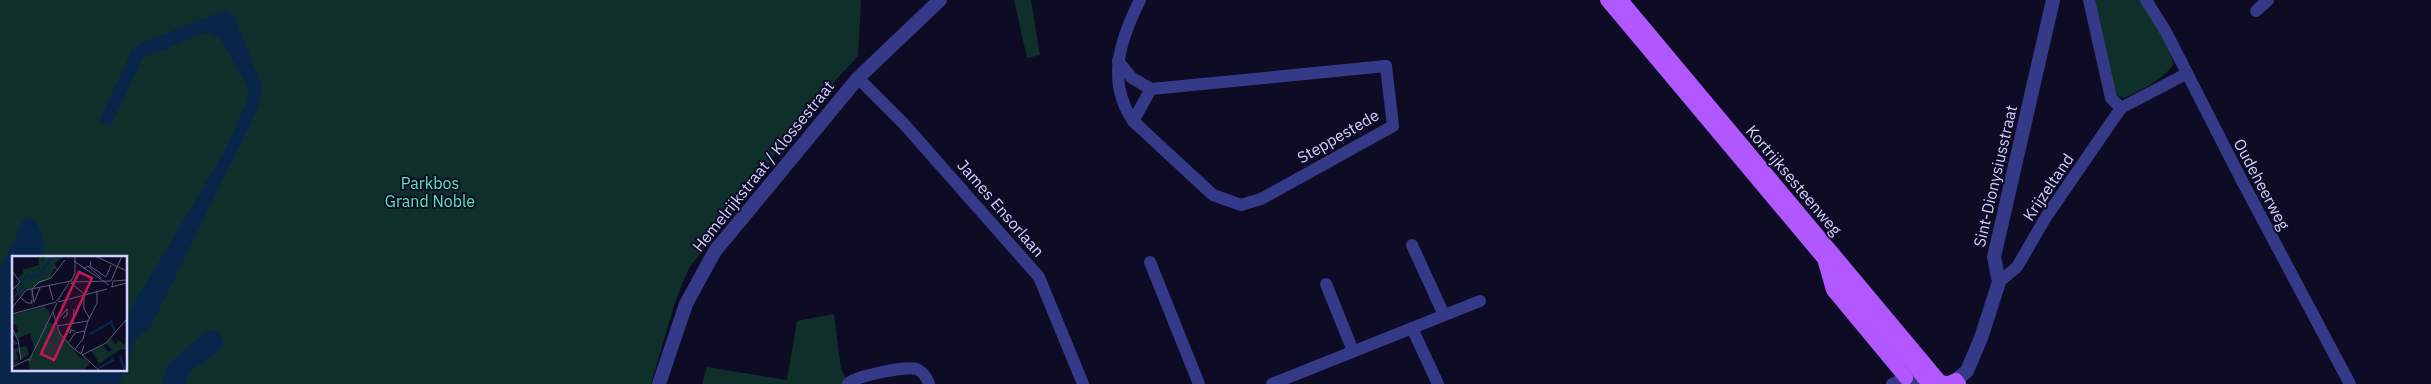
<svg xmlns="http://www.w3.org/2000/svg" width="2431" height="384" font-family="'IBM Plex Sans',sans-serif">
  <rect width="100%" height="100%" fill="#0e0c25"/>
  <g fill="#0f2f2b" fill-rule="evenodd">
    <path d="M 0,0 L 861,0 L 858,56 L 810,108 L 689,268 L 676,299 L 651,384 L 0,384 ZM 14,258 L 126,258 L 126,370 L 14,370 Z"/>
    <path d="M 1014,0 L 1031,0 L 1040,55 L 1027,58 Z"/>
    <path d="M 2093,0 L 2142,0 L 2163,37 L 2174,64 C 2161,81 2143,89 2124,98 L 2118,96 L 2114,89 Z"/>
    <path d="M 834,314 L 841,369 L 846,378 L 844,384 L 702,384 L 707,367 L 787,380 L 797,321 Z"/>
  </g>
  <g fill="#082649">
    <path d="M 226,10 L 234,15 L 262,87 L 259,106 L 151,326 L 136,339 L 126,365 L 126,317 L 223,154 L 247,102 L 249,90 L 221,39 L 207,32 L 143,58 L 111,125 L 99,121 L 133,48 L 141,43 Z"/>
    <path d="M 26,215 L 36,222 L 44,241 L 44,254 L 55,258 L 14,258 L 14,370 L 124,370 L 119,384 L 0,384 L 0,269 Z"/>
    <path d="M 214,330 C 246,354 188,356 186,384 L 162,384 L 167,365 L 204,333 Z"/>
  </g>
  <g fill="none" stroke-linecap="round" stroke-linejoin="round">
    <g stroke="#343988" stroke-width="12">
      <path d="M 1140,0 C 1120,40 1106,81 1133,121 L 1151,89"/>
      <path d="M 2089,0 L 2111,98 L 2121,108"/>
      <path d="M 2146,0 L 2166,32 L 2241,179 L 2350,384"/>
      <path d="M 2256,11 L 2268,0"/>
      <path d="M 1118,61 L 1132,78 L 1151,89 L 1386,66 L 1393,126 L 1261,199 L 1241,205 L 1213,195 L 1133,121"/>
      <path d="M 858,78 L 904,124 L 1039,277 L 1083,384"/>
      <path d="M 1412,245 L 1444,315"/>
      <path d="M 1150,262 L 1199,384"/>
      <path d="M 1999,282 L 2017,267 L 2046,217 L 2121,108 L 2186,74"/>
      <path d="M 1326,284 L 1353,351"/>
      <path d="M 1412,328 L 1438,384"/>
      <path d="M 848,384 C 853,376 907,366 917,369 C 923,372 927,378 929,384"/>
      <path d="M 1272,384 L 1480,301"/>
      <path d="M 1892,384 L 1906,378 L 1926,381"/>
    </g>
    <g stroke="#343988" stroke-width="14">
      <path d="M 1956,380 L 1967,371 L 1981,338 L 1999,282 L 1994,257 L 2053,0"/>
      <path d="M 659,384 L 686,304 L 715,251 L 858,78 L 940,0"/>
    </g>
    <g stroke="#b057ff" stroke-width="14">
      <path d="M 1607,0 L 1929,384"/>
      <path d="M 1621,0 L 1942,384"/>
      <path d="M 1825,262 L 1833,290 L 1906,378"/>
      <path d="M 1935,382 L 1949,383 L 1956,380 L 1959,384"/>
    </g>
  </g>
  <g text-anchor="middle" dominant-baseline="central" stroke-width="4" stroke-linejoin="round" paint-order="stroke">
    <g font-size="16" fill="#d1d0ff" stroke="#0e0c25">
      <text transform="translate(1338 136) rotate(-30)">Steppestede</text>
      <text transform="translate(763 166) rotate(-51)">Hemelrijkstraat / Klossestraat</text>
      <text transform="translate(1995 176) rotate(-77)">Sint-Dionysiusstraat</text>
      <text transform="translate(1794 180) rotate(50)">Kortrijksesteenweg</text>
      <text transform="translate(2262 184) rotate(62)">Oudeheerweg</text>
      <text transform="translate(2048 187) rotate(-56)">Krijzeltand</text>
      <text transform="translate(1001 208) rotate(49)">James Ensorlaan</text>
    </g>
    <g font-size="16" fill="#53e9b5" stroke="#0e0c25">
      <text x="430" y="183">Parkbos<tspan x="430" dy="18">Grand Noble</tspan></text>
    </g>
  </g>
  <g transform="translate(12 256)">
    <rect width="115" height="115" fill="#0e0c25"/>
    <path d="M 26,0 L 31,0 L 29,6 L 33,0 L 52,0 L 43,7 L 45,14 L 42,13 L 38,23 L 21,31 L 21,52 L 18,33 L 14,32 L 7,41 L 3,31 L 6,28 L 12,30 L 6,22 L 12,16 L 10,14 L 27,9 ZM 32,50 L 38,56 L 37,66 L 44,70 L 67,101 L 77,105 L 74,105 L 78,107 L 71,115 L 18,115 L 16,103 L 23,96 L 18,77 L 7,82 L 0,79 L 0,73 L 3,78 L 7,75 L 3,68 L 0,69 L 0,59 ZM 0,82 L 6,88 L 1,89 L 2,93 L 14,90 L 17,98 L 9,104 L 7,96 L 4,96 L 6,103 L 1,106 L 7,105 L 0,110 ZM 99,82 L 104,89 L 106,84 L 112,89 L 115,85 L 115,94 L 109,93 L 84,110 L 87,107 L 79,94 L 91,89 L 96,96 L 100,94 L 94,87 Z" fill="#0f2f2b"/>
    <path fill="none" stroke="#082649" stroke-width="2.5" d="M 12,29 L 9,26 L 15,19 L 19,22 L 24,19 L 26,21 L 41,0M 0,44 L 11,30M 78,78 L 99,66 L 103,75M 108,100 L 113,115M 87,112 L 101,104 L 99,101"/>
    <path fill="none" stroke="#5c5a7c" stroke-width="1" d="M 83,0 L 115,15M 62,5 L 97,29M 79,5 L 78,10 L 94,21 L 99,9M 71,13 L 76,10 L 89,22M 0,15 L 8,26 L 0,34M 59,25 L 63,18 L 63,1M 99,25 L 110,0M 59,26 L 99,25M 59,27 L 72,38M 37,29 L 41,44M 99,31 L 115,27M 100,31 L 101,25 L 115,24M 20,33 L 27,26 L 39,22 L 53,4M 20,33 L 22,46 L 28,32M 72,39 L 72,53 L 78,63M 8,41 L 15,47 L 20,47 L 19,44M 45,45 L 57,27M 46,46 L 95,33M 0,52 L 14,34 L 59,25M 41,56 L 48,78 L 62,93 L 69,98 L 72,90M 0,58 L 44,46M 48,61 L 55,53 L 55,59 L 51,62M 61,68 L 62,53M 45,70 L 76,65 L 85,47 L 85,36M 0,72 L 6,84 L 9,104M 59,74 L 58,77 L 55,75 L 56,73 L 59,74 L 63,75M 57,86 L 63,77 L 73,75 L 76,65M 63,93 L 71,83 L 73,75M 17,105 L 45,47M 0,111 L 17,103M 88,115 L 70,99 L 94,87 L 115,63"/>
    <path fill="#c2185b" fill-opacity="0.15" stroke="#c2185b" stroke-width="2.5" d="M 67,16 L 80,22 L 42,104 L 29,98 Z"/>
    <rect width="115" height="115" fill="none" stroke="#d1d0ff" stroke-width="2.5"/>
  </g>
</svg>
